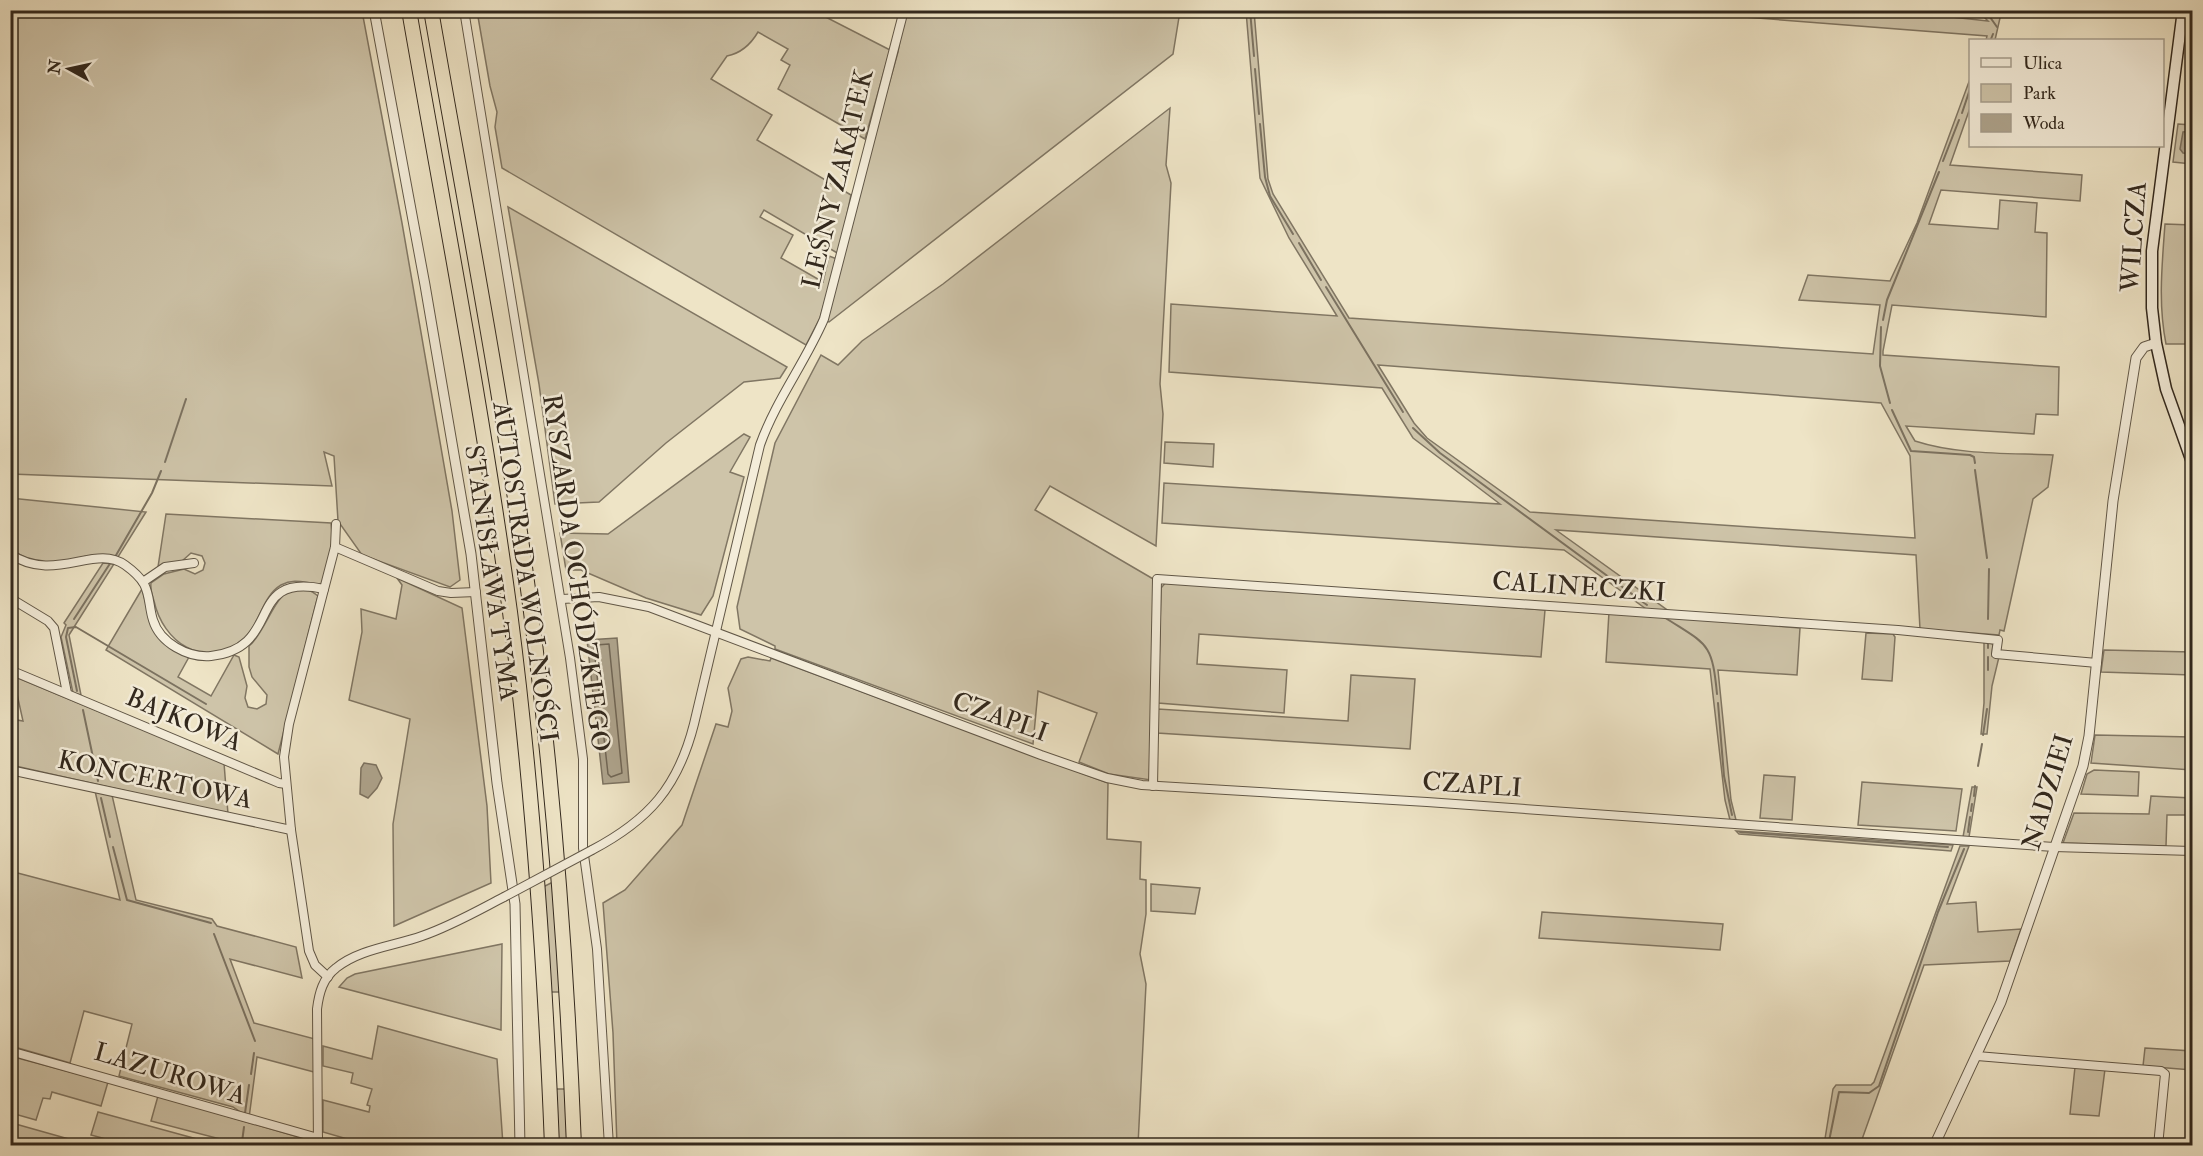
<svg xmlns="http://www.w3.org/2000/svg" width="2203" height="1156" font-family="'IM FELL Double Pica',serif">
  <rect width="100%" height="100%" fill="#eee4c6"/>
  <filter id="stains"><feTurbulence type="fractalNoise" baseFrequency=".00333" numOctaves="4"/><feColorMatrix values="0 0 0 0 .2 0 0 0 0 .09 0 0 0 0 .02 0 0 0 .5 -.17"/></filter>
  <radialGradient id="worn" r=".72"><stop offset=".6" stop-color="#630" stop-opacity="0"/><stop offset="1" stop-color="#630" stop-opacity=".3"/></radialGradient>
  <g fill="#cec4a9" stroke="#807663" stroke-width="1.5" fill-rule="evenodd">
    <path d="M 1888,10 L 1988,21 L 1978,11 L 1992,11 L 2000,18 L 1995,40 L 1986,40 L 1987,36 L 1667,11 Z"/>
    <path d="M 11,11 L 362,11 L 402,223 L 452,511 L 460,580 L 450,587 L 362,555 L 338,521 L 334,456 L 324,452 L 332,486 L 11,474 Z"/>
    <path d="M 477,11 L 814,11 L 890,50 L 865,139 L 778,89 L 790,65 L 781,60 L 788,49 L 758,32 C 751,44 742,53 727,56 L 711,79 L 772,115 L 757,140 L 851,195 L 839,254 L 764,210 L 760,217 L 793,235 L 781,258 L 823,282 L 829,256 L 837,259 L 820,318 L 806,345 L 502,168 L 495,127 L 497,112 L 490,86 Z"/>
    <path d="M 905,11 L 1180,11 L 1173,54 L 829,322 L 826,321 L 852,214 L 898,52 Z"/>
    <path d="M 1246,11 L 1254,11 L 1268,179 L 1273,194 L 1349,318 L 1873,354 L 1880,305 L 1799,300 L 1808,275 L 1890,281 L 1917,223 L 1970,79 L 1970,108 L 1950,165 L 2082,175 L 2080,201 L 1941,190 L 1929,224 L 1998,229 L 2000,200 L 2037,203 L 2035,232 L 2047,233 L 2046,317 L 1892,305 L 1883,351 L 1883,355 L 2059,367 L 2058,415 L 2036,414 L 2034,434 L 1906,426 L 1915,441 C 1958,455 2008,453 2053,455 L 2048,487 L 2033,499 L 2004,631 L 2000,630 L 1999,635 L 1920,629 L 1916,555 L 1556,530 L 1670,612 L 1649,611 L 1564,550 L 1162,523 L 1164,483 L 1500,504 L 1413,438 L 1382,388 L 1169,372 L 1171,304 L 1337,316 L 1289,238 L 1260,178 ZM 1378,365 L 1881,403 L 1910,456 L 1915,538 L 1530,512 L 1427,438 L 1414,423 Z"/>
    <path d="M 1170,108 L 1166,165 L 1171,183 L 1160,384 L 1163,414 L 1156,546 L 1050,486 L 1035,510 L 1155,580 L 1151,780 L 1109,774 L 1079,762 L 1097,713 L 1038,691 L 1033,744 L 775,649 L 775,646 L 740,629 L 737,607 L 775,443 L 821,355 L 838,365 L 862,341 L 943,284 Z"/>
    <path d="M 2178,124 L 2192,125 L 2192,164 L 2173,162 Z"/>
    <path d="M 508,207 L 787,367 L 780,378 L 744,382 L 666,443 L 599,502 L 555,504 L 539,384 Z"/>
    <path d="M 2165,224 L 2192,225 L 2192,344 L 2166,344 C 2158,304 2162,265 2165,224 Z"/>
    <path d="M 744,434 L 750,437 L 730,472 L 744,477 L 713,596 L 701,615 L 646,598 L 581,570 L 566,570 L 560,533 L 608,534 Z"/>
    <path d="M 1165,442 L 1214,444 L 1213,467 L 1164,463 Z"/>
    <path d="M 10,498 L 146,512 L 118,557 C 76,546 57,581 11,549 Z"/>
    <path d="M 166,514 L 331,523 L 333,544 L 322,584 C 306,584 296,577 281,585 C 260,598 261,626 241,641 C 203,670 163,642 154,601 C 152,594 150,590 151,583 L 164,574 L 184,569 L 195,574 L 203,570 L 205,563 L 202,556 L 191,553 L 182,561 L 158,567 Z"/>
    <path d="M 103,563 L 114,564 L 69,635 L 81,695 L 73,693 L 61,637 L 66,625 L 64,623 Z"/>
    <path d="M 397,578 L 462,608 L 487,806 L 491,883 L 394,926 L 393,824 L 410,719 L 349,700 L 362,632 L 361,609 L 396,619 L 402,585 Z"/>
    <path d="M 1167,581 L 1545,610 L 1541,657 L 1199,634 L 1197,664 L 1287,670 L 1284,713 L 1158,703 L 1161,588 Z"/>
    <path d="M 142,589 L 152,626 L 189,657 L 178,677 L 211,696 L 234,655 L 239,657 L 247,686 L 245,698 L 248,707 L 257,709 L 266,704 L 267,695 L 252,677 L 249,667 L 249,646 C 270,630 279,565 318,596 L 278,754 L 106,650 Z"/>
    <path d="M 1609,612 L 1800,628 L 1797,675 L 1718,670 L 1731,800 L 1736,820 L 1730,820 L 1725,800 L 1710,669 L 1606,662 Z"/>
    <path d="M 1866,633 L 1893,634 L 1895,637 L 1892,681 L 1862,679 Z"/>
    <path d="M 1984,641 L 1993,644 L 1992,656 L 1999,657 L 1992,686 L 1987,734 L 1981,734 L 1984,703 Z"/>
    <path d="M 2104,650 L 2192,652 L 2192,675 L 2101,672 Z"/>
    <path d="M 748,657 L 770,661 L 771,658 L 1108,783 L 1107,839 L 1141,842 L 1140,879 L 1146,880 L 1146,914 L 1140,954 L 1146,984 L 1138,1145 L 617,1145 L 613,1033 L 603,903 L 625,890 L 682,825 L 716,724 L 728,727 L 732,711 L 728,688 L 741,659 Z"/>
    <path d="M 1351,675 L 1415,679 L 1410,749 L 1157,733 L 1158,709 L 1348,721 Z"/>
    <path d="M 13,676 L 224,763 L 228,814 L 11,765 L 11,719 L 23,721 Z"/>
    <path d="M 2095,735 L 2192,737 L 2192,770 L 2091,763 Z"/>
    <path d="M 2094,770 L 2139,772 L 2138,796 L 2081,794 L 2087,774 Z"/>
    <path d="M 1764,775 L 1795,777 L 1792,820 L 1760,818 Z"/>
    <path d="M 1862,782 L 1962,789 L 1956,831 L 1858,825 Z"/>
    <path d="M 1972,787 L 1977,787 L 1969,837 L 1963,837 Z"/>
    <path d="M 95,791 L 112,795 L 136,900 L 212,919 L 217,926 L 296,947 L 302,978 L 230,959 L 254,1023 L 315,1039 L 314,1072 L 257,1057 L 249,1118 L 233,1107 L 119,1076 L 132,1024 L 84,1011 L 70,1063 L 11,1046 L 10,871 L 120,900 Z"/>
    <path d="M 2151,796 L 2192,798 L 2192,815 L 2167,815 L 2166,846 L 2063,843 L 2074,813 L 2149,814 Z"/>
    <path d="M 1736,831 L 1953,845 L 1951,851 L 1739,834 Z"/>
    <path d="M 1960,846 L 1969,846 L 1947,904 L 1976,902 L 1978,932 L 2021,929 L 2010,961 L 1924,965 L 1860,1145 L 1824,1145 L 1833,1089 L 1836,1085 L 1871,1085 L 1874,1082 Z"/>
    <path d="M 555,881 L 563,992 L 550,992 L 543,887 Z"/>
    <path d="M 1151,884 L 1200,888 L 1195,914 L 1151,911 Z"/>
    <path d="M 1542,912 L 1723,924 L 1720,950 L 1539,938 Z"/>
    <path d="M 502,944 L 501,1030 L 339,987 L 347,978 L 355,974 Z"/>
    <path d="M 378,1026 L 497,1059 L 503,1145 L 368,1145 L 323,1132 L 323,1100 L 369,1112 L 370,1106 L 367,1105 L 372,1089 L 351,1083 L 353,1073 L 323,1066 L 323,1046 L 372,1059 Z"/>
    <path d="M 2145,1048 L 2192,1051 L 2192,1070 L 2143,1066 Z"/>
    <path d="M 10,1056 L 108,1082 L 101,1106 L 52,1092 L 50,1099 L 43,1098 L 36,1120 L 11,1113 Z"/>
    <path d="M 2075,1067 L 2105,1069 L 2099,1116 L 2070,1114 Z"/>
    <path d="M 555,1089 L 567,1089 L 569,1145 L 557,1145 Z"/>
    <path d="M 158,1096 L 312,1141 L 312,1145 L 243,1145 L 151,1121 Z"/>
    <path d="M 98,1112 L 219,1145 L 128,1145 L 91,1135 Z"/>
    <path d="M 12,1123 L 90,1145 L 11,1145 Z"/>
  </g>
  <g fill="#aea48d" stroke="#7c7260" stroke-width="1.5">
    <path d="M 2192,131 L 2192,154 L 2183,153 L 2180,149 L 2183,132 Z"/>
    <path d="M 617,638 L 629,782 L 603,784 L 587,640 Z"/>
    <path d="M 364,763 L 376,765 L 382,778 L 377,788 L 368,798 L 360,794 L 361,768 Z"/>
  </g>
  <g fill="none" stroke-linecap="round" stroke-linejoin="round">
    <path stroke="#706655" stroke-width="1.5" d="M 609,644 L 622,773 L 611,777 L 608,774 L 594,648 L 596,645 Z"/>
    <g stroke="#7c7260" stroke-width="2">
      <path d="M 1250,10 L 1254,56"/>
      <path d="M 1985,10 L 1997,27"/>
      <path d="M 1991,39 L 1993,34"/>
      <path d="M 1255,69 L 1259,114"/>
      <path d="M 1962,113 L 1970,89"/>
      <path d="M 1260,124 L 1265,177 L 1270,196 L 1293,234"/>
      <path d="M 1943,161 L 1959,120"/>
      <path d="M 1299,243 L 1321,280"/>
      <path d="M 1326,287 L 1403,412"/>
      <path d="M 1883,320 L 1887,300 L 1939,172"/>
      <path d="M 1881,327 L 1880,366 L 1890,403"/>
      <path d="M 1892,410 L 1911,451 L 1970,455 L 1974,457 L 1975,463"/>
      <path d="M 1413,428 L 1440,453 L 1647,605"/>
      <path d="M 165,462 L 186,399"/>
      <path d="M 1975,470 L 1987,558"/>
      <path d="M 115,557 L 152,493 L 161,471"/>
      <path d="M 1664,617 C 1707,645 1712,641 1717,694"/>
      <path d="M 74,619 L 111,562"/>
      <path d="M 1988,619 L 1989,569"/>
      <path d="M 1988,648 L 1988,642"/>
      <path d="M 1988,670 L 1988,657"/>
      <path d="M 77,691 L 66,637 L 68,628 L 76,627 L 206,704"/>
      <path d="M 1718,703 L 1724,776 L 1732,815"/>
      <path d="M 83,710 L 98,781"/>
      <path d="M 1983,735 L 1987,709"/>
      <path d="M 1978,766 L 1982,744"/>
      <path d="M 1974,796 L 1975,786"/>
      <path d="M 101,798 L 110,837"/>
      <path d="M 1971,811 L 1972,804"/>
      <path d="M 1740,832 L 1948,847"/>
      <path d="M 1968,832 L 1970,817"/>
      <path d="M 113,847 L 127,900 L 211,923"/>
      <path d="M 214,934 L 255,1041"/>
      <path d="M 251,1074 L 254,1053"/>
      <path d="M 245,1113 L 249,1085"/>
      <path d="M 242,1142 L 244,1127"/>
      <path d="M 1828,1146 L 1839,1092 L 1869,1093 L 1879,1086 L 1938,912 L 1964,849"/>
    </g>
    <g stroke="#615747" stroke-width="10">
      <g id="minor">
        <path d="M 464,10 L 570,658 L 583,759 L 583,848 L 597,949 L 609,1146"/>
        <path d="M 335,547 L 438,591 L 451,593 L 476,592"/>
        <path d="M 10,554 C 55,584 95,543 125,565 C 132,570 140,577 144,584 C 150,595 149,608 153,620 C 160,643 188,658 211,656 C 285,648 243,572 324,589"/>
        <path d="M 143,582 L 165,567 L 194,563"/>
        <path d="M 10,598 L 48,621 L 54,628 L 67,693"/>
        <path d="M 562,599 L 599,597 L 649,607 L 1041,755 L 1107,778 L 1142,785 L 1427,802 L 2054,847 L 2192,851"/>
        <path d="M 10,670 L 279,783 L 286,784"/>
        <path d="M 10,770 L 291,830"/>
        <path d="M 1153,786 L 1157,579 L 1898,630 L 1998,640 L 1996,654 L 2097,663"/>
        <path d="M 592,850 C 649,820 678,787 694,724 L 760,445 C 776,400 805,363 824,319 L 904,10"/>
        <path d="M 328,977 L 315,965 L 309,951 L 291,830 L 284,757 L 289,724 L 335,547 L 336,524"/>
        <path d="M 10,1051 L 318,1138"/>
        <path d="M 1977,1056 L 2161,1071 L 2165,1074 L 2158,1146"/>
        <path d="M 1935,1144 L 1962,1146"/>
        <path d="M 318,1146 L 317,1009 C 319,993 323,978 336,968 C 359,949 394,946 422,936 C 451,926 477,911 504,897"/>
      </g>
    </g>
    <g stroke="#615747" stroke-width="11">
      <g id="tertiary">
        <path d="M 374,10 L 425,285 L 471,554 L 497,783 L 515,904 L 520,1146"/>
        <path d="M 1934,1146 L 2001,1002 L 2083,766 L 2089,736 L 2113,501 L 2136,358 L 2144,347 L 2156,343"/>
      </g>
    </g>
    <g stroke="#32281d" stroke-width="13">
      <path id="secondary" d="M 2183,10 L 2152,251 L 2152,308 L 2156,343 L 2166,389 L 2192,462"/>
    </g>
    <g stroke="#32281d" stroke-width="16">
      <g id="motorway">
        <path d="M 409,10 C 444,211 483,411 510,612 C 533,789 545,967 552,1146"/>
        <path d="M 431,10 C 466,211 505,411 531,612 C 554,789 567,967 574,1146"/>
      </g>
    </g>
    <use href="#minor" stroke="#f4edda" stroke-width="8"/>
    <use href="#tertiary" stroke="#f4edda" stroke-width="9"/>
    <use href="#secondary" stroke="#f4edda" stroke-width="10"/>
    <use href="#motorway" stroke="#eee4c6" stroke-width="14"/>
    <g stroke="#615747" stroke-width="10" stroke-linecap="butt">
      <path id="minor-bridge" d="M 504,897 L 592,850"/>
    </g>
    <use href="#minor-bridge" stroke="#f4edda" stroke-width="8"/>
  </g>
  <g text-anchor="middle" dominant-baseline="central" stroke-width="5" stroke-linejoin="round" paint-order="stroke">
    <g font-size="26" fill="#32281d" stroke="#f4edda">
      <text transform="translate(838 179) rotate(-76)">LEŚNY ZAKĄTEK</text>
      <text transform="translate(2134 237) rotate(-86)">WILCZA</text>
      <text transform="translate(525 572) rotate(82)">AUTOSTRADA WOLNOŚCI</text>
      <text transform="translate(491 573) rotate(82)">STANISŁAWA TYMA</text>
      <text transform="translate(576 573) rotate(82)">RYSZARDA OCHÓDZKIEGO</text>
      <text transform="translate(1579 587) rotate(4)">CALINECZKI</text>
      <text transform="translate(1000 717) rotate(20)">CZAPLI</text>
      <text transform="translate(184 720) rotate(23)">BAJKOWA</text>
      <text transform="translate(155 780) rotate(12)">KONCERTOWA</text>
      <text transform="translate(1472 785) rotate(4)">CZAPLI</text>
      <text transform="translate(2048 792) rotate(-73)">NADZIEI</text>
      <text transform="translate(170 1074) rotate(17)">LAZUROWA</text>
    </g>
  </g>
  <rect width="2203" height="1156" fill="none" stroke="#eee4c6" stroke-width="36"/>
  <rect x="12" y="12" width="2179" height="1132" fill="none" stroke="#32281d" stroke-width="3"/>
  <rect x="18" y="18" width="2167" height="1120" fill="none" stroke="#32281d" stroke-width="1.5"/>
  <rect x="1969" y="39" width="195" height="108" fill="#f4edda" stroke="#a69e8e" stroke-width="1.5"/>
  <rect x="1981" y="58" width="30" height="9" fill="#f4edda" stroke="#a69e8e" stroke-width="1.5"/>
  <text x="2023" y="69" font-size="18" fill="#32281d">Ulica</text>
  <rect x="1981" y="84" width="30" height="18" fill="#cec4a9" stroke="#a69e8e" stroke-width="1.5"/>
  <text x="2023" y="99" font-size="18" fill="#32281d">Park</text>
  <rect x="1981" y="114" width="30" height="18" fill="#aea48d" stroke="#a69e8e" stroke-width="1.5"/>
  <text x="2023" y="129" font-size="18" fill="#32281d">Woda</text>
  <g transform="translate(69 69) rotate(278)" stroke="#f4edda" stroke-width="4.5" paint-order="stroke">
  <path d="M0-4.5L10 22L0 15L-10 22Z" fill="#32281d"/>
  <text y="-9" font-size="16" font-weight="bold" text-anchor="middle" fill="#32281d">N</text>
  </g>
  <rect width="100%" height="100%" filter="url(#stains)"/>
  <rect width="100%" height="100%" fill="url(#worn)"/>
</svg>
